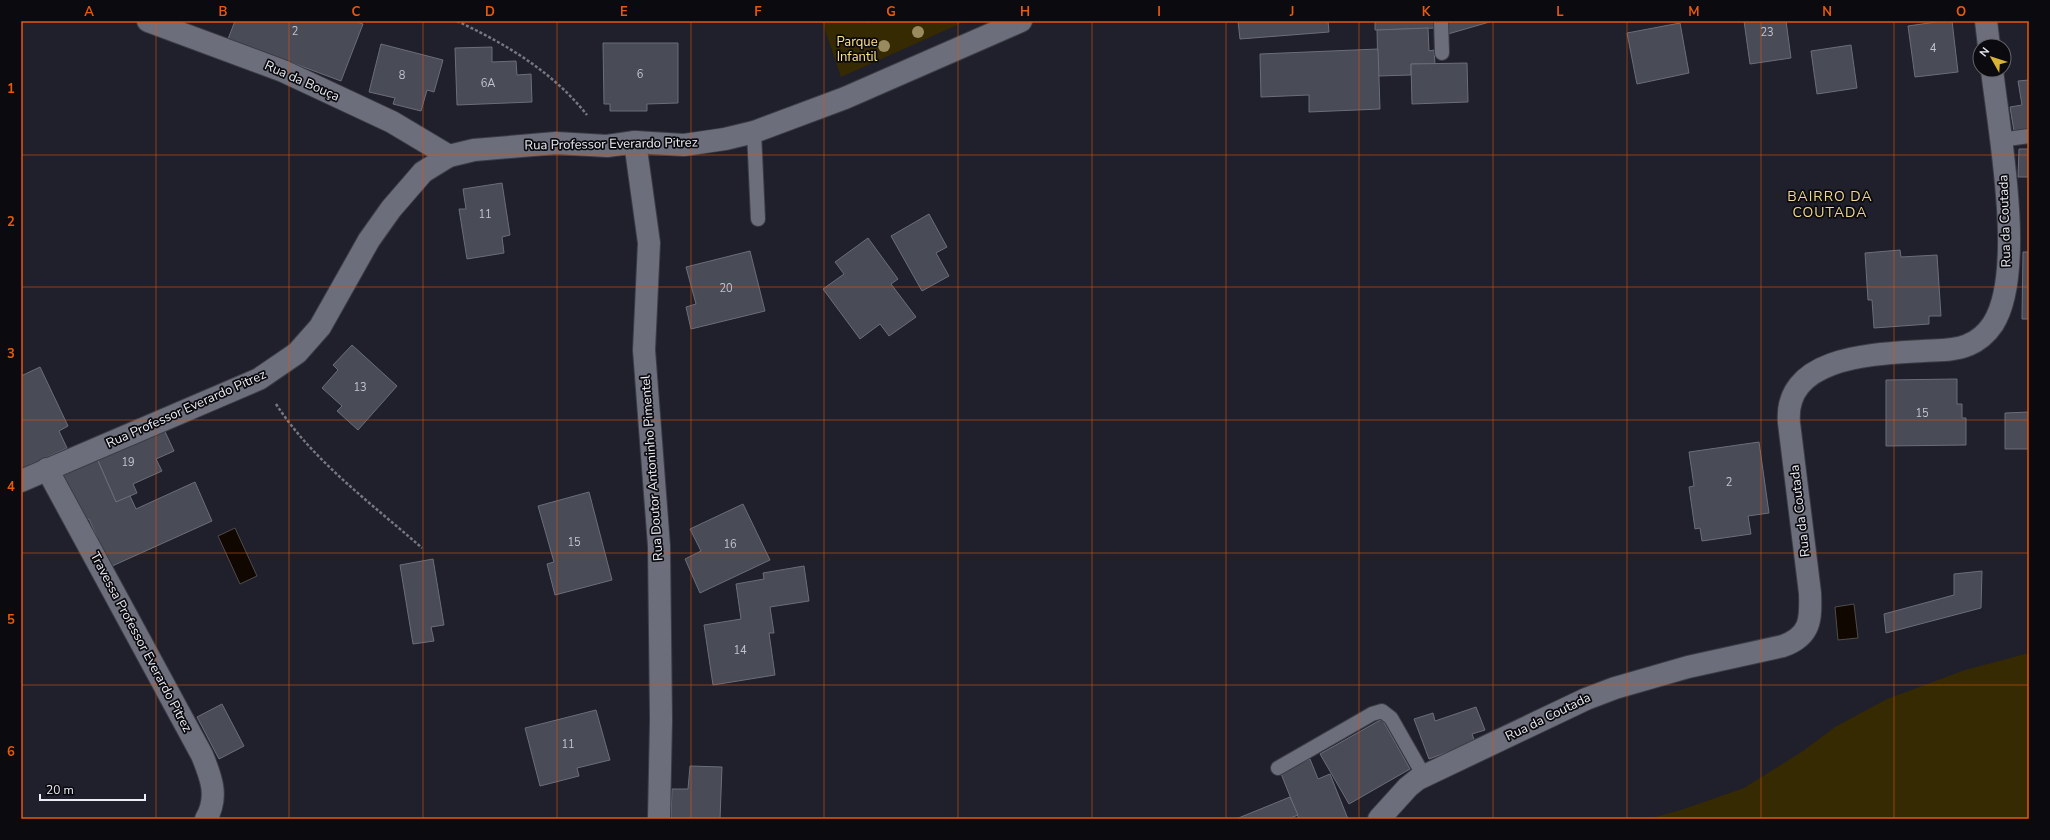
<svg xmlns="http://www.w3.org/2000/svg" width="2050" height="840" font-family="'Nunito Sans',sans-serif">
  <rect width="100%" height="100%" fill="#1f202b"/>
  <g fill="#362a02">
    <path d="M 822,21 L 966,21 L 841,77 Z"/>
    <path d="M 2029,653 L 2029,819 L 1648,819 L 1681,810 L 1744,788 L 1803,751 L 1835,727 L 1887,699 L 1965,670 Z"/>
  </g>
  <g fill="#0f0700" stroke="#514c4a">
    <path d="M 235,528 L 257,576 L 240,584 L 218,536 Z"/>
    <path d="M 1854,604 L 1858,638 L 1838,640 L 1835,607 Z"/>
  </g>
  <g fill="#494b57" stroke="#6b6d7a">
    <path d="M 235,21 L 355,21 L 363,24 L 341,81 L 228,39 Z"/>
    <path d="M 1238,21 L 1328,21 L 1329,32 L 1240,39 Z"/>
    <path d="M 1375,21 L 1437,21 L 1437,28 L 1375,30 Z"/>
    <path d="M 1445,21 L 1493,21 L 1448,34 Z"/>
    <path d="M 1744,21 L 1786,21 L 1791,58 L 1750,64 Z"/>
    <path d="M 1943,21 L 1952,21 L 1958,72 L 1915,77 L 1908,26 Z"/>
    <path d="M 1680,23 L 1689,73 L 1637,84 L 1627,33 Z"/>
    <path d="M 1428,28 L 1429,51 L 1434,50 L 1435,64 L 1411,64 L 1411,75 L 1378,76 L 1377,30 Z"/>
    <path d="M 603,43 L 678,43 L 678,103 L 647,104 L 647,111 L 610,111 L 610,104 L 604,104 Z"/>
    <path d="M 381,44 L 443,60 L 434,92 L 427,90 L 421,111 L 393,104 L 395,98 L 369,92 Z"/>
    <path d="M 1851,45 L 1857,88 L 1817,94 L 1811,51 Z"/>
    <path d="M 492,47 L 492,62 L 516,61 L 517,75 L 531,74 L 532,102 L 457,105 L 455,48 Z"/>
    <path d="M 1378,49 L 1380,109 L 1309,112 L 1309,95 L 1261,97 L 1260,54 Z"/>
    <path d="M 1467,63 L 1468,102 L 1412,104 L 1411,64 Z"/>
    <path d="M 2029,80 L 2029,129 L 2014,131 L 2010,107 L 2022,105 L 2018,81 Z"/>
    <path d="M 2019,149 L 2029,149 L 2029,177 L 2018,177 Z"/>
    <path d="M 502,183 L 510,235 L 502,237 L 504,253 L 467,259 L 459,209 L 466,209 L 463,189 Z"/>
    <path d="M 929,214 L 947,247 L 936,253 L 949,276 L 922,291 L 891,236 Z"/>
    <path d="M 868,238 L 898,279 L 891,284 L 916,317 L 889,336 L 880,324 L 860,339 L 823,289 L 844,274 L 835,262 Z"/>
    <path d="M 1900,250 L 1901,257 L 1937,255 L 1941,316 L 1929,316 L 1929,324 L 1874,328 L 1872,300 L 1868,300 L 1865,253 Z"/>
    <path d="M 750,251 L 765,311 L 691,329 L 686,307 L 696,304 L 686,267 Z"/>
    <path d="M 2023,252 L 2029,252 L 2029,319 L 2022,319 Z"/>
    <path d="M 352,345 L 397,386 L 358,430 L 337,411 L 342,406 L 322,388 L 338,370 L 333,365 Z"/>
    <path d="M 40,367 L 68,426 L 59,431 L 67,448 L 21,469 L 21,376 Z"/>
    <path d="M 1957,379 L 1957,404 L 1962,404 L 1962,418 L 1966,418 L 1966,445 L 1886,446 L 1886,380 Z"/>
    <path d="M 2029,412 L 2029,449 L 2005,449 L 2005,413 Z"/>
    <path d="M 161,423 L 174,451 L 156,459 L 162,471 L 133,484 L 137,493 L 116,502 L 95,454 Z"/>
    <path d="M 1759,442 L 1769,513 L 1748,516 L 1751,534 L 1702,541 L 1700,528 L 1695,529 L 1689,487 L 1694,486 L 1689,452 Z"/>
    <path d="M 95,454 L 116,502 L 130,496 L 136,509 L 195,482 L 212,521 L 110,567 L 89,519 L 83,521 L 60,470 Z"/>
    <path d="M 589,492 L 612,580 L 555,595 L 547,564 L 554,562 L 538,506 Z"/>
    <path d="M 743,504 L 770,560 L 700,593 L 685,559 L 701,551 L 690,529 Z"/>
    <path d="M 433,559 L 444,625 L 431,627 L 434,641 L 413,644 L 400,565 Z"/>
    <path d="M 804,566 L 809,601 L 770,607 L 774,633 L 769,633 L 775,675 L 713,685 L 704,625 L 741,619 L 736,584 L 764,579 L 763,573 Z"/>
    <path d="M 1982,571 L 1981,608 L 1886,633 L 1884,614 L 1954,595 L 1954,574 Z"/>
    <path d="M 222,704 L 244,746 L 219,759 L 197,717 Z"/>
    <path d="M 1476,707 L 1485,730 L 1472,734 L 1475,742 L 1429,759 L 1414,719 L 1433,713 L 1435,721 Z"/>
    <path d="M 596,710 L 610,760 L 577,768 L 579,776 L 540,786 L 525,728 Z"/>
    <path d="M 1382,719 L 1410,769 L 1349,804 L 1320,754 Z"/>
    <path d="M 1310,759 L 1318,779 L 1330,774 L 1348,819 L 1299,819 L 1280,771 Z"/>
    <path d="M 690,766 L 722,767 L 720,819 L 671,819 L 672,789 L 688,789 Z"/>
    <path d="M 1290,797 L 1298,815 L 1288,819 L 1236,819 Z"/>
  </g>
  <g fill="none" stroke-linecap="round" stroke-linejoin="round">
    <g stroke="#3b3c45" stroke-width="16">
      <g id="service">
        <path d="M 1441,21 L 1442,53"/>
        <path d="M 754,132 L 758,219"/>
        <path d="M 2000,140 L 2029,136"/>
        <path d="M 1278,768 L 1372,714 L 1382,711 L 1391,718 L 1424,776"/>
      </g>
    </g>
    <g stroke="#3b3c45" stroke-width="24">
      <g id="minor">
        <path d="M 148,21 L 283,71 L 392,122 L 449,156"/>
        <path d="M 1986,21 L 1989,46"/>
        <path d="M 635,142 L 649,243 L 644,350 L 659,546 L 661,720 L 659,819"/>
        <path d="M 47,469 L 202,755 C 211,777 219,797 206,819"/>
        <path d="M 1379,819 L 1408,787 L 1418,779 L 1586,699 L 1615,688 L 1688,667 L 1783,646 C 1811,636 1811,619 1810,593 L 1789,423 C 1783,355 1877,354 1923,351 C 1938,350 1954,351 1968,345 C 1978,341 1987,333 1993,324 C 2026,272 1999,131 1992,70"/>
      </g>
    </g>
    <g stroke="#3b3c45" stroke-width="24">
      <path id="tertiary" d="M 21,481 L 259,379 L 297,353 L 320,327 L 369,240 L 391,209 L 423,172 L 449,156 L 474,150 L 556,143 L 607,146 L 635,142 L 684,145 L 725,139 L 754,132 L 845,98 L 1021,21"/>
    </g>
    <g stroke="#767780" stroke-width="2.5" stroke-dasharray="3 2" stroke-linecap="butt">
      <path d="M 457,21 C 506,44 553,72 587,115"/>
      <path d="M 866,21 L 869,21"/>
      <path d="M 276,404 C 313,461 371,503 422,548"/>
    </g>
    <use href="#service" stroke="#6c6e7b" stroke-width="14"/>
    <use href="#minor" stroke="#6c6e7b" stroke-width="22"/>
    <use href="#tertiary" stroke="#6c6e7b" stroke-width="22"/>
  </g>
  <g fill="#9a8a5f">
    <circle cx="918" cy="32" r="6"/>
    <circle cx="884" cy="46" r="6"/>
  </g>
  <path fill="none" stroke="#e8590c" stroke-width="1" stroke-opacity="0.55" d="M 156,21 L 156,819M 289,21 L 289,819M 423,21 L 423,819M 557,21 L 557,819M 691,21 L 691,819M 824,21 L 824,819M 958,21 L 958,819M 1092,21 L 1092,819M 1226,21 L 1226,819M 1359,21 L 1359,819M 1493,21 L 1493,819M 1627,21 L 1627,819M 1761,21 L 1761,819M 1894,21 L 1894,819M 21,155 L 2029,155M 21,287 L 2029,287M 21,420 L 2029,420M 21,553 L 2029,553M 21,685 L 2029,685"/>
  <g text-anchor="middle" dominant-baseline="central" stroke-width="3.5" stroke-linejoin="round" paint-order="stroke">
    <g font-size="11" fill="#c3c4ce">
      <text x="295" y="31">2</text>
      <text x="1767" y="32">23</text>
      <text x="1933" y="48">4</text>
      <text x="640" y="74">6</text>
      <text x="402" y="75">8</text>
      <text x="488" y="83">6A</text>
      <text x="485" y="214">11</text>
      <text x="726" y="288">20</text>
      <text x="360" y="387">13</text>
      <text x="1922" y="413">15</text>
      <text x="128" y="462">19</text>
      <text x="1729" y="482">2</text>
      <text x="574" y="542">15</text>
      <text x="730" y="544">16</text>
      <text x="740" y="650">14</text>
      <text x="568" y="744">11</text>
    </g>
    <g font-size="13" fill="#fee189" stroke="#0a0a0f">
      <text x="857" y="42">Parque<tspan x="857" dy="15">Infantil</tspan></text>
    </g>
    <g font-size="13" fill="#ecedf5" stroke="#0a0a0f">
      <text transform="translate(302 81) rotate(24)">Rua da Bouça</text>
      <text transform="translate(611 144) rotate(-1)">Rua Professor Everardo Pitrez</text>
      <text transform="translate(2005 221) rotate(-92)">Rua da Coutada</text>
      <text transform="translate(186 409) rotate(-24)">Rua Professor Everardo Pitrez</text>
      <text transform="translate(652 468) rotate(-94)">Rua Doutor Antoninho Pimentel</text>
      <text transform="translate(1800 511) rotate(-97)">Rua da Coutada</text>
      <text transform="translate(141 642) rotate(62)">Travessa Professor Everardo Pitrez</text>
      <text transform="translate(1548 717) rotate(-26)">Rua da Coutada</text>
    </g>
    <g font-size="14" letter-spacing="1" fill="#f3d98d" stroke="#0a0a0f">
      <text x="1830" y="196">BAIRRO DA<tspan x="1830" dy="16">COUTADA</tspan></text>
    </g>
  </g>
  <rect width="2050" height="840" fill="none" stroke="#0a0a0f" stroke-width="44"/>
  <g transform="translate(1992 58) rotate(309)"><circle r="19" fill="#0a0a0f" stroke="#64656b"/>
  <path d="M0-3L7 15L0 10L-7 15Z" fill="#d9b334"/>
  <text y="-6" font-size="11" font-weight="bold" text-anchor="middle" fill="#ecedf5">N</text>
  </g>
  <path d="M40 794v6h105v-6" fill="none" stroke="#ecedf5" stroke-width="2"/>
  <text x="46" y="794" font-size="12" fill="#ecedf5" stroke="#0a0a0f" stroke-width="3" paint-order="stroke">20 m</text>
  <rect x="22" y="22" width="2006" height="796" fill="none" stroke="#e8590c" stroke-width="1.5"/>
  <g font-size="13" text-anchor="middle" font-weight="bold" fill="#e8590c">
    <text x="89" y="16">A</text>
    <text x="223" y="16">B</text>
    <text x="356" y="16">C</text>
    <text x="490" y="16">D</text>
    <text x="624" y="16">E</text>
    <text x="758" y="16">F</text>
    <text x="891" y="16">G</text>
    <text x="1025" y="16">H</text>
    <text x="1159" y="16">I</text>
    <text x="1292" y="16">J</text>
    <text x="1426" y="16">K</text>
    <text x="1560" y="16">L</text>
    <text x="1694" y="16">M</text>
    <text x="1827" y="16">N</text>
    <text x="1961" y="16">O</text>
    <text x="11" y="93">1</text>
    <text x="11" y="226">2</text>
    <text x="11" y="358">3</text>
    <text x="11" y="491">4</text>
    <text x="11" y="624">5</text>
    <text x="11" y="756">6</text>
  </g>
</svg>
